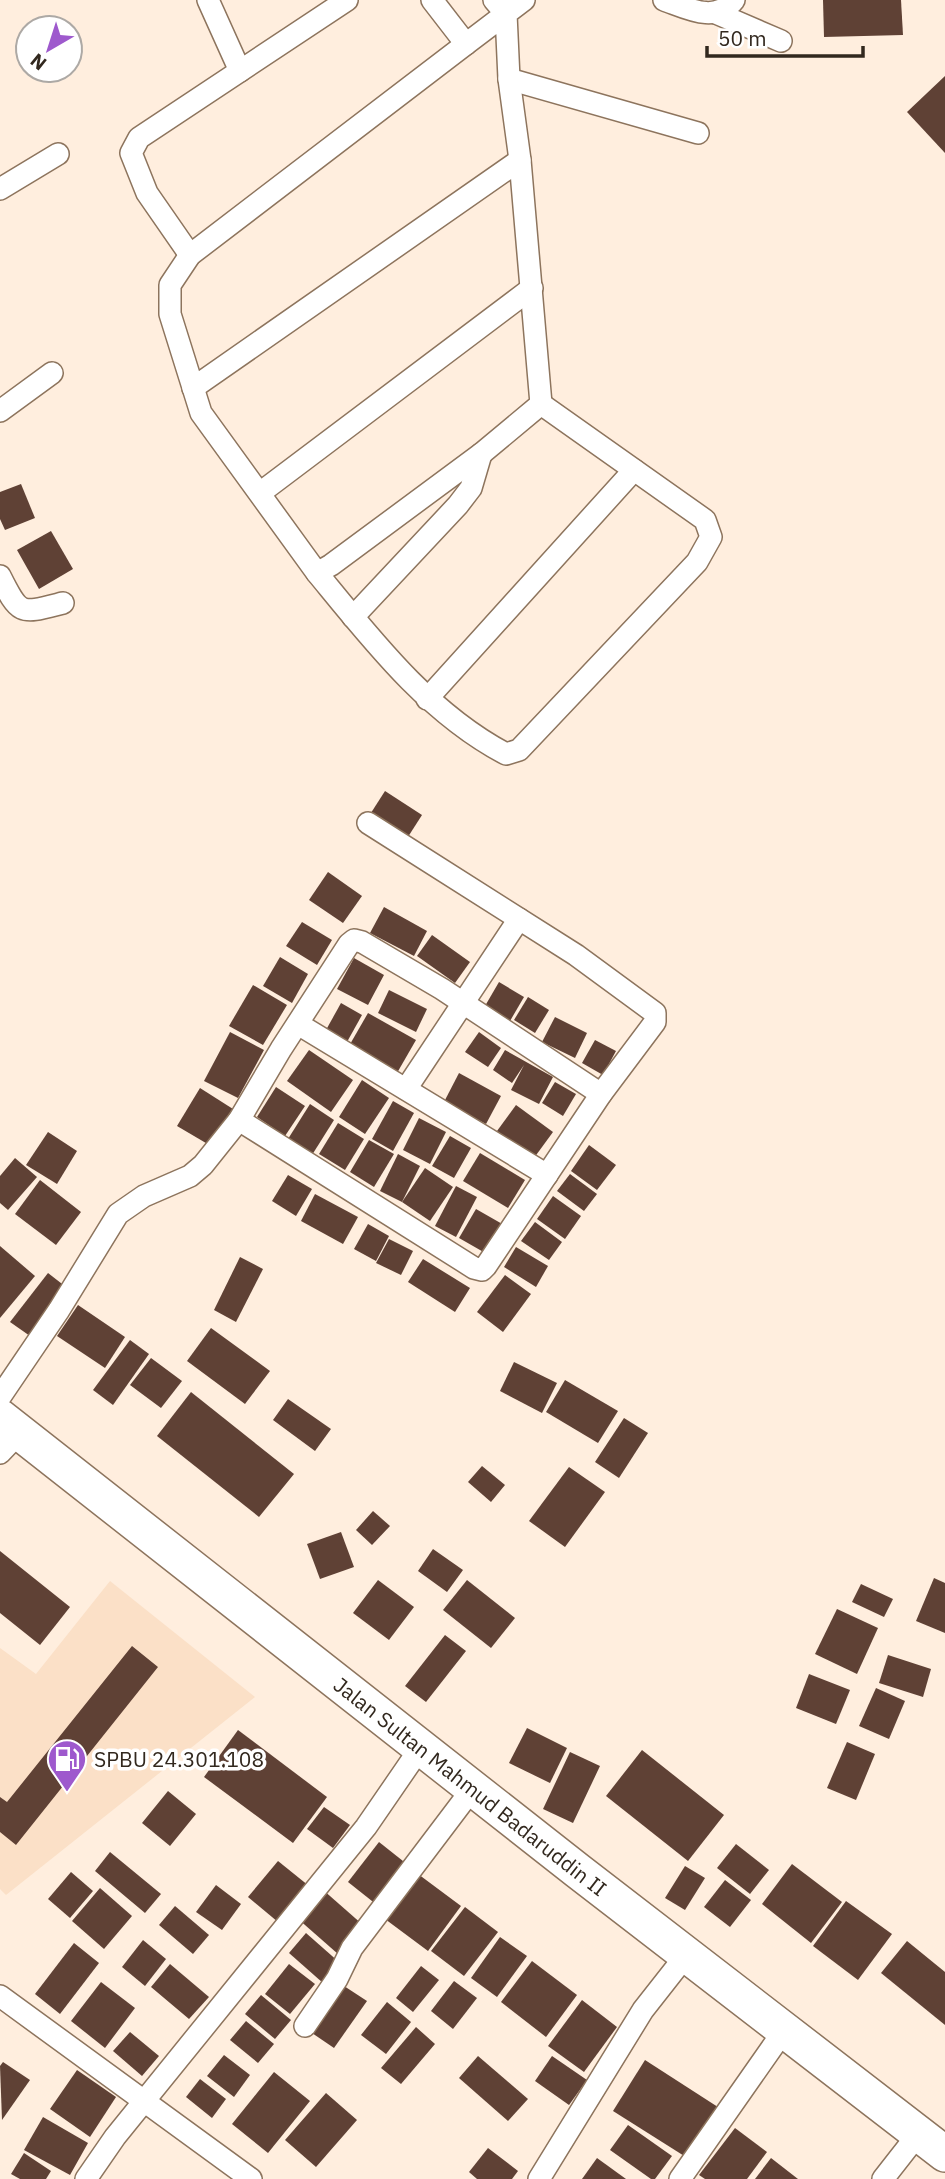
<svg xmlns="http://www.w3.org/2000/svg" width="945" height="2179" font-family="'IBM Plex Sans',sans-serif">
  <rect width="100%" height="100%" fill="#ffeede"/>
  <path fill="#fbe0c7" d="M 110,1581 L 255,1697 L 6,1895 L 0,1889 L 0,1648 L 36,1674 Z"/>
  <g fill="#5f4135">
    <path d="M 823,0 L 901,0 L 903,35 L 824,37 Z"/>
    <path d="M 945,76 L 945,153 L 907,112 Z"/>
    <path d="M 21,484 L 35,518 L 5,530 L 0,519 L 0,492 Z"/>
    <path d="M 51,531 L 73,569 L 39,589 L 17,550 Z"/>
    <path d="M 385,791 L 422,815 L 406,840 L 369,816 Z"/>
    <path d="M 328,872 L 362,896 L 343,923 L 309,900 Z"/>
    <path d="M 384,907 L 427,931 L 414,956 L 370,933 Z"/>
    <path d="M 302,922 L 332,940 L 317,965 L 286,946 Z"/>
    <path d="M 432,935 L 470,962 L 455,983 L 417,956 Z"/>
    <path d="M 280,957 L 308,974 L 292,1003 L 263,986 Z"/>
    <path d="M 354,958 L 384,975 L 368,1005 L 337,989 Z"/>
    <path d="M 499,982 L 524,997 L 510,1021 L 485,1006 Z"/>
    <path d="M 253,985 L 287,1005 L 263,1045 L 229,1026 Z"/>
    <path d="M 389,990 L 427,1009 L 416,1032 L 378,1013 Z"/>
    <path d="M 528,997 L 549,1010 L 535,1033 L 514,1020 Z"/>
    <path d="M 341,1003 L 362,1015 L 347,1042 L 326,1030 Z"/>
    <path d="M 368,1013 L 416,1040 L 397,1073 L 349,1046 Z"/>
    <path d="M 555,1017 L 587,1033 L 575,1058 L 542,1042 Z"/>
    <path d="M 230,1032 L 264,1050 L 238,1098 L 204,1081 Z"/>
    <path d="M 479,1032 L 501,1048 L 488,1067 L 465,1052 Z"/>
    <path d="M 595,1040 L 616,1051 L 603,1075 L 582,1063 Z"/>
    <path d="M 309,1050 L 353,1080 L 331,1112 L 287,1081 Z"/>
    <path d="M 505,1050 L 553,1077 L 539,1104 L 511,1090 L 524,1065 L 512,1083 L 493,1070 Z"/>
    <path d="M 459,1073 L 501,1096 L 486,1124 L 444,1102 Z"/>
    <path d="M 362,1080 L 389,1098 L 365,1134 L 339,1117 Z"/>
    <path d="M 555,1082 L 576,1094 L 563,1116 L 542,1103 Z"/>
    <path d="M 276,1087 L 305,1106 L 285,1136 L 257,1117 Z"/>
    <path d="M 200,1088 L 233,1109 L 211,1146 L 177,1126 Z"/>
    <path d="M 393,1101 L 414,1113 L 393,1151 L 372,1139 Z"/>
    <path d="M 310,1104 L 334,1120 L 312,1155 L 288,1139 Z"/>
    <path d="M 516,1105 L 553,1132 L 534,1158 L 497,1131 Z"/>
    <path d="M 419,1118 L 446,1132 L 430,1164 L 403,1150 Z"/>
    <path d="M 338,1123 L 364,1139 L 345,1170 L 319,1154 Z"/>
    <path d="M 48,1132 L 77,1151 L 57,1184 L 26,1165 Z"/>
    <path d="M 450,1136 L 471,1148 L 454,1178 L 432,1166 Z"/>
    <path d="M 369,1140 L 394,1154 L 374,1187 L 350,1172 Z"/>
    <path d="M 589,1145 L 616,1165 L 597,1190 L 571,1171 Z"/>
    <path d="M 480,1153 L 525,1180 L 508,1208 L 463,1181 Z"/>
    <path d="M 398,1154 L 420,1166 L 402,1202 L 380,1191 Z"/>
    <path d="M 15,1158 L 37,1177 L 8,1210 L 0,1203 L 0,1176 Z"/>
    <path d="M 425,1168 L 453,1187 L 430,1221 L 402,1202 Z"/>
    <path d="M 570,1174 L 597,1194 L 584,1211 L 557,1191 Z"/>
    <path d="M 288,1175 L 312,1189 L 296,1216 L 272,1201 Z"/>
    <path d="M 40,1180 L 81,1212 L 56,1245 L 15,1214 Z"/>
    <path d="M 456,1186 L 477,1197 L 456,1237 L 435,1226 Z"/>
    <path d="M 315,1194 L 358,1217 L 343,1244 L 301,1221 Z"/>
    <path d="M 553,1196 L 581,1216 L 565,1239 L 537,1219 Z"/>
    <path d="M 476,1209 L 504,1225 L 487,1254 L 459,1238 Z"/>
    <path d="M 535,1222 L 562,1242 L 549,1260 L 521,1241 Z"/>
    <path d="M 368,1224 L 389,1236 L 376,1261 L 354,1249 Z"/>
    <path d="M 389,1239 L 413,1251 L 401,1275 L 376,1263 Z"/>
    <path d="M 0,1246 L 35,1276 L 0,1318 Z"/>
    <path d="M 516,1247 L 548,1266 L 536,1287 L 504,1267 Z"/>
    <path d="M 240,1257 L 263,1269 L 236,1322 L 214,1310 Z"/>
    <path d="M 423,1259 L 470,1288 L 455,1312 L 408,1282 Z"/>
    <path d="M 48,1273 L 66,1287 L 30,1336 L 10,1322 Z"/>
    <path d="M 505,1275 L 531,1294 L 503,1332 L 477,1312 Z"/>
    <path d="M 78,1305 L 125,1337 L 105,1368 L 57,1336 Z"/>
    <path d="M 211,1328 L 270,1371 L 245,1404 L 187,1361 Z"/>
    <path d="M 130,1340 L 149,1354 L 113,1405 L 93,1390 Z"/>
    <path d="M 151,1358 L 182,1381 L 161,1408 L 130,1385 Z"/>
    <path d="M 514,1362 L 557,1383 L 542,1413 L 500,1391 Z"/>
    <path d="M 565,1380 L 618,1411 L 598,1443 L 546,1412 Z"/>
    <path d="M 191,1392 L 294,1474 L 259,1517 L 157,1436 Z"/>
    <path d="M 288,1399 L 331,1429 L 315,1451 L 273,1420 Z"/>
    <path d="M 624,1418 L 648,1433 L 619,1478 L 595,1462 Z"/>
    <path d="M 482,1466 L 505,1485 L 491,1502 L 468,1482 Z"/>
    <path d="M 569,1467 L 605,1492 L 565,1547 L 529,1521 Z"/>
    <path d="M 373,1511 L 390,1526 L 372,1545 L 356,1530 Z"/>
    <path d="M 341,1532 L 354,1567 L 320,1579 L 307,1544 Z"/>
    <path d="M 433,1549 L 463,1570 L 447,1592 L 418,1571 Z"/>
    <path d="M 0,1551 L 70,1607 L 40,1645 L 0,1613 Z"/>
    <path d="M 934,1578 L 945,1583 L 945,1633 L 916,1621 Z"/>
    <path d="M 378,1580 L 414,1607 L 389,1640 L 353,1613 Z"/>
    <path d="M 467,1580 L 515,1618 L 491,1648 L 443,1610 Z"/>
    <path d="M 861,1584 L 893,1599 L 884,1617 L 852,1602 Z"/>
    <path d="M 837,1609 L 878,1628 L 857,1674 L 815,1654 Z"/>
    <path d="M 445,1635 L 466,1651 L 426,1702 L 405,1686 Z"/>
    <path d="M 132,1646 L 158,1667 L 16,1845 L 0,1832 L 0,1797 L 7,1802 Z"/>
    <path d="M 888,1655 L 931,1669 L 923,1697 L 879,1683 Z"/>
    <path d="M 809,1674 L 850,1690 L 836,1724 L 796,1708 Z"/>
    <path d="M 876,1688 L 905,1701 L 889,1739 L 859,1726 Z"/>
    <path d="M 527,1728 L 567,1748 L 550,1783 L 509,1763 Z"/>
    <path d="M 238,1730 L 327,1797 L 293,1843 L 204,1777 Z"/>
    <path d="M 847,1742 L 875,1754 L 856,1800 L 827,1788 Z"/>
    <path d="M 642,1750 L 724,1815 L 688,1861 L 606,1796 Z"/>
    <path d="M 570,1752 L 600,1766 L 573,1823 L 543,1809 Z"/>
    <path d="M 168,1791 L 196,1814 L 170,1846 L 142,1823 Z"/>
    <path d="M 324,1807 L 350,1825 L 333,1848 L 307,1829 Z"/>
    <path d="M 379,1842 L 408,1865 L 377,1905 L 348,1882 Z"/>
    <path d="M 736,1844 L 769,1870 L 750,1894 L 717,1868 Z"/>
    <path d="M 110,1852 L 161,1894 L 145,1913 L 95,1871 Z"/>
    <path d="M 278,1861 L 309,1886 L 278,1922 L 248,1897 Z"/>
    <path d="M 792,1864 L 842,1902 L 811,1943 L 762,1904 Z"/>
    <path d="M 685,1866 L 705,1878 L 685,1910 L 665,1898 Z"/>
    <path d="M 71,1872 L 93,1891 L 70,1918 L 48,1899 Z"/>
    <path d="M 418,1874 L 461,1906 L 428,1951 L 385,1919 Z"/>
    <path d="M 725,1880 L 751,1900 L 730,1927 L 704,1907 Z"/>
    <path d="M 216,1885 L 241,1904 L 222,1930 L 196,1912 Z"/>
    <path d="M 100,1888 L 132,1916 L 104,1949 L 72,1921 Z"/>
    <path d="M 322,1889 L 363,1925 L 338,1954 L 297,1918 Z"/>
    <path d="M 846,1901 L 892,1934 L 858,1980 L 813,1946 Z"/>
    <path d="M 175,1906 L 209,1935 L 193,1954 L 159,1925 Z"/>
    <path d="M 465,1907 L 498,1932 L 464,1976 L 431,1951 Z"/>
    <path d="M 306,1933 L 340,1963 L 323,1983 L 289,1953 Z"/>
    <path d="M 500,1937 L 527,1956 L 497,1997 L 471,1978 Z"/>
    <path d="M 143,1940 L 166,1959 L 145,1986 L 122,1967 Z"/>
    <path d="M 907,1941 L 945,1972 L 945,2025 L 881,1973 Z"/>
    <path d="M 74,1943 L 99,1963 L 60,2014 L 35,1994 Z"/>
    <path d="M 532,1961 L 577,1995 L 546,2037 L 501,2002 Z"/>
    <path d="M 170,1964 L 209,1997 L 189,2019 L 151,1987 Z"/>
    <path d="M 289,1964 L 315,1984 L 290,2014 L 265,1994 Z"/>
    <path d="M 421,1966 L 439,1980 L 413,2012 L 396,1998 Z"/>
    <path d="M 454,1981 L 477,1998 L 453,2029 L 431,2011 Z"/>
    <path d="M 101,1982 L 135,2008 L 105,2048 L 71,2021 Z"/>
    <path d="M 344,1986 L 367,2001 L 334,2048 L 312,2033 Z"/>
    <path d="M 261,1995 L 291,2020 L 275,2039 L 245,2014 Z"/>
    <path d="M 582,2000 L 617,2027 L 584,2072 L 548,2046 Z"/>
    <path d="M 387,2002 L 411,2022 L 386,2054 L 361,2035 Z"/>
    <path d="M 246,2021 L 274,2044 L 258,2063 L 230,2040 Z"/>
    <path d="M 416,2027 L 435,2044 L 401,2084 L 381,2068 Z"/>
    <path d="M 130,2032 L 159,2056 L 142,2076 L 113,2051 Z"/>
    <path d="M 224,2055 L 250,2075 L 234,2097 L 207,2076 Z"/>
    <path d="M 478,2056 L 528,2099 L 508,2121 L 459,2078 Z"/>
    <path d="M 552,2056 L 587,2080 L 569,2105 L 535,2081 Z"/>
    <path d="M 645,2060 L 721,2109 L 689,2159 L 613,2111 Z"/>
    <path d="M 3,2062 L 30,2080 L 2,2120 L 0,2066 Z"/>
    <path d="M 77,2070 L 116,2097 L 90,2137 L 50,2109 Z"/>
    <path d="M 274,2072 L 310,2101 L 268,2153 L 232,2124 Z"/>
    <path d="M 200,2079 L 226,2099 L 212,2118 L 186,2097 Z"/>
    <path d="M 326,2093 L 357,2120 L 316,2167 L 285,2140 Z"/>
    <path d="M 43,2117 L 88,2143 L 70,2175 L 24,2150 Z"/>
    <path d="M 628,2125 L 672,2156 L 655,2179 L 651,2179 L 610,2150 Z"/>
    <path d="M 735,2128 L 767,2152 L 747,2179 L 705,2179 L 699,2175 Z"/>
    <path d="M 488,2148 L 518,2171 L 512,2179 L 477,2179 L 469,2172 Z"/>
    <path d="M 24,2153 L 51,2171 L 46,2179 L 20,2179 L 11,2174 Z"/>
    <path d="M 597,2158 L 626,2179 L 582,2179 Z"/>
    <path d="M 771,2158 L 798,2179 L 755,2179 Z"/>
  </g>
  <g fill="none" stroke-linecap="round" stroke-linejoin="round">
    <g stroke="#8d745d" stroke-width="24">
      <g id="minor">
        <path d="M 208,0 L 240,71"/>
        <path d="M 432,0 L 466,44"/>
        <path d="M 494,0 L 506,14 L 509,79 L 520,160 L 541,404 L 481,454 L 331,565 L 317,573 L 201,413 L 170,314 L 170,285 L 190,255 L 466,44 L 524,0"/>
        <path d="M 664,0 C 687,8 715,24 734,0"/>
        <path d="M 716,13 L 781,41"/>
        <path d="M 509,79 L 698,133"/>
        <path d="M 0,189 L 58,154"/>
        <path d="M 190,255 L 147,193 L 131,153 L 139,138 L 347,0"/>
        <path d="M 193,388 L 520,160"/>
        <path d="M 0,411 L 52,373"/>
        <path d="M 260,493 L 532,288"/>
        <path d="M 317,573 C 372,640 428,713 506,754 L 519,750 L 697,562 L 711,537 L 705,520 L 541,404"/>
        <path d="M 0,576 C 20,616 20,614 63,603"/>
        <path d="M 353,617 L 458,505 L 471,488 L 481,454"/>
        <path d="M 427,699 L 634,470"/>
        <path d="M 298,1024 L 547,1175"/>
        <path d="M 406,1089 L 519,919"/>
        <path d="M 239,1120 L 474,1268 L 482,1270 L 486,1266 L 601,1094 L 655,1022 L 655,1013 L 576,955 L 368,823"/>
        <path d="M 0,1397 L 59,1310 L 118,1214 L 144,1196 L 190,1176 L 203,1165 L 239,1120 L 281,1049 L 349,944 L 354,940 L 362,942 L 442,989 L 601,1094"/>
        <path d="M 0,1453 L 20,1432"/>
        <path d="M 0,1996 L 251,2179"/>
        <path d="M 305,2026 L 337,1979 L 352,1948 L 473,1788"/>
        <path d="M 86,2179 L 115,2137 L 366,1827 L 421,1747"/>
        <path d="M 539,2179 L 643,2010 L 687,1954"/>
        <path d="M 680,2179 L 785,2029"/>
        <path d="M 883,2179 L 919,2133"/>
      </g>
    </g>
    <g stroke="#8d745d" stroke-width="38">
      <g id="trunk">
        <path id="s1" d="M 0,1417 L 578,1871 L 945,2154"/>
      </g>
    </g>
    <use href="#minor" stroke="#fff" stroke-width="21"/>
    <use href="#trunk" stroke="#fff" stroke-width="35"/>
  </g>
  <defs>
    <g id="fuel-pin" transform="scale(2.0125)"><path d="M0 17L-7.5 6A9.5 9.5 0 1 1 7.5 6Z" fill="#9e59cd" stroke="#fff"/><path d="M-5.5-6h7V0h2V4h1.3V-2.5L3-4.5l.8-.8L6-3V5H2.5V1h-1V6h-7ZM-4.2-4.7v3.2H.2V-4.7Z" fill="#fff"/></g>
  </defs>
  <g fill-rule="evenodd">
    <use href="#fuel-pin" x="67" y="1759"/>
  </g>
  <g text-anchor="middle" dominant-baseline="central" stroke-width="7" stroke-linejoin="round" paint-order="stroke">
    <g font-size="21" fill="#32281e" stroke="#fff" text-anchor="start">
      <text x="94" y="1759">SPBU 24.301.108</text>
    </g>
    <g font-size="21" fill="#32281e" stroke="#fff">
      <text stroke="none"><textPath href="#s1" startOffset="598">Jalan Sultan Mahmud Badaruddin II</textPath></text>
    </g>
  </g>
  <g transform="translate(49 49) rotate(219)"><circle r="33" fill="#ffffff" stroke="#ada9a5" stroke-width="2"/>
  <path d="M0-5L12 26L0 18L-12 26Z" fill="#9e59cd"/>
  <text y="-10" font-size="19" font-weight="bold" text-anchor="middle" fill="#32281e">N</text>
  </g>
  <path d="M707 46v10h156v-10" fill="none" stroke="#32281e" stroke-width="3.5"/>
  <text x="718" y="46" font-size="21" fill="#32281e" stroke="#ffffff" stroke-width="5" paint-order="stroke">50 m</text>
</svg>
